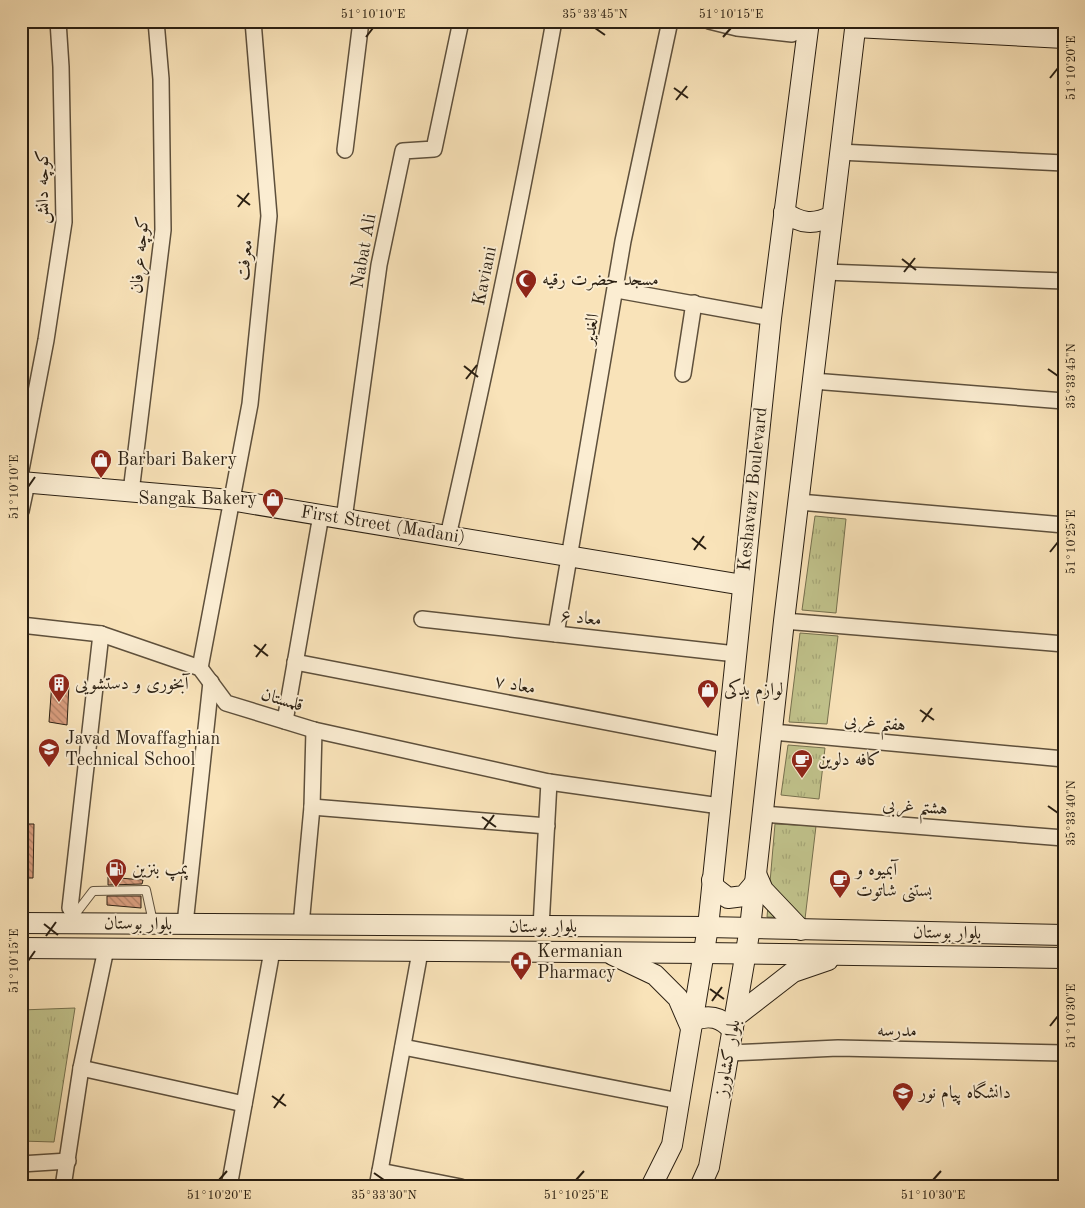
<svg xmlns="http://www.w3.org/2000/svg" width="1085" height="1208" font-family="'Old Standard TT',Amiri,serif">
  <defs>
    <pattern id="grass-tufts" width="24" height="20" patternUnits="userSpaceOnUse" patternTransform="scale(1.25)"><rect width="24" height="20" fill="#c1c38c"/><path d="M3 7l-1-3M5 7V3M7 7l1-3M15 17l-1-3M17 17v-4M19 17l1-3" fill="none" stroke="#a6a778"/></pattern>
    <pattern id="building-back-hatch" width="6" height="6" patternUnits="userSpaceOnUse" patternTransform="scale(1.25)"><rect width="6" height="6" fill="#db9f80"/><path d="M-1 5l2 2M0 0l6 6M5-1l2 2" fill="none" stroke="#b28167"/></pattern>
  </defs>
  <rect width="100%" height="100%" fill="#f9e3b9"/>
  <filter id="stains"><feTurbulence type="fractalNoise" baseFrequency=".004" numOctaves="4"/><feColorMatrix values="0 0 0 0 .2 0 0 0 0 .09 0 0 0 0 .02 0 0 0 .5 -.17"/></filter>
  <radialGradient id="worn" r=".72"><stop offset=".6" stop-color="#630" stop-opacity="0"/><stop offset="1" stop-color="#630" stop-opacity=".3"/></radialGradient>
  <g fill="url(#grass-tufts)" stroke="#76714f">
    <path d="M 815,516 L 846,519 L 836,613 L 802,610 Z"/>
    <path d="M 800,633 L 838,636 L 827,724 L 789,722 Z"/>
    <path d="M 788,745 L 825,748 L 819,799 L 781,795 Z"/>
    <path d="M 775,824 L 816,826 L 805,919 L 767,917 Z"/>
    <path d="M 75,1008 L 54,1142 L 21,1141 L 21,1010 Z"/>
  </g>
  <g fill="url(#building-back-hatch)" stroke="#2a1f12">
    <path d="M 52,682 L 69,684 L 67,725 L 49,722 Z"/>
    <path d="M 21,824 L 34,824 L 33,878 L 21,878 Z"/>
    <path d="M 108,877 L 143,880 L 142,884 L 108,885 Z"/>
    <path d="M 107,896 L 141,896 L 141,908 L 107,905 Z"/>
  </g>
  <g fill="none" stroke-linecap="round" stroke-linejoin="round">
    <g stroke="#5e503c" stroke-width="10">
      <path id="lane" d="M 70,921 L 93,891 L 146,890 L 153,922"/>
    </g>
    <g stroke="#5e503c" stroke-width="18">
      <g id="street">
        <path d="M 709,21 L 737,28 L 792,34 L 808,27"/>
        <path d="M 345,150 L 361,21"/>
        <path d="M 839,152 L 1064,163"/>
        <path d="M 825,272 L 1064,281"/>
        <path d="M 617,290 L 771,318"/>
        <path d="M 683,374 L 694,303"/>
        <path d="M 813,381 L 1064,401"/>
        <path d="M 21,470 L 46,340 L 64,222 L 61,67 L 58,21"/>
        <path d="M 131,492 L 163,230 L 161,79 L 156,21"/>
        <path d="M 799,502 L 1064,525"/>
        <path d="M 21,511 L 27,483"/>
        <path d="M 344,519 L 379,265 L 403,151 L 434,149 L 461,21"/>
        <path d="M 448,536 C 487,365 523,194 554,21"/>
        <path d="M 422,619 L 736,654"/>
        <path d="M 784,621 L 1064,644"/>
        <path d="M 21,625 L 101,634 L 200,668 L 226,703 L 314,730 L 549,782 L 720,806"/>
        <path d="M 556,634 L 623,241 L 670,21"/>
        <path d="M 295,662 L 726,745"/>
        <path d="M 200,668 L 250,404 L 269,216 L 253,21"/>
        <path d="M 285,721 L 321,515"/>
        <path d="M 773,732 L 1064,759"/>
        <path d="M 312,807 L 547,826"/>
        <path d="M 763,814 L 1064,838"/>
        <path d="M 70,908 L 101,634"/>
        <path d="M 185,924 L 211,682"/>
        <path d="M 301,925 L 312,807 L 314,730"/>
        <path d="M 541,927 L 549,782"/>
        <path d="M 403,1047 L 679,1101"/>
        <path d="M 729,1053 L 838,1048 L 1064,1053"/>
        <path d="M 81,1068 L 244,1104"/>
        <path d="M 21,1164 L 68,1161"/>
        <path d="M 380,1171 L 461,1187"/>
        <path d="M 63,1187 L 81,1068 L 106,949"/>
        <path d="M 229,1187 L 272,951"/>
        <path d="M 377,1187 L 420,952"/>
      </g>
    </g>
    <g stroke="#2a1f12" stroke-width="22">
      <g id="secondary">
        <path d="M 855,27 L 1064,38"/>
        <path d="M 784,212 C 801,224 814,225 832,216"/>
        <path d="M 21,482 L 230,500 L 743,585"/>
        <path d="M 756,874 L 763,890 L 801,930"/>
        <path d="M 712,880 L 715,888 L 728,898 L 744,896 L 755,883"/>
        <path d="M 21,923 L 708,927 L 1064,935"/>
        <path d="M 21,948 L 703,953 L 1064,958"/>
        <path d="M 613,955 L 655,975 L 678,998 L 691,1028"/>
        <path d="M 735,1017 L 793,972 L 828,960"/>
        <path d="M 692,1021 C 709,1014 722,1017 733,1031"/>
        <path d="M 651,1187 L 672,1145 L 708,927 L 771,318 L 809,21"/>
        <path d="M 700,1187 L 709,1167 L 750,928 L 784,621 L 856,21"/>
      </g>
    </g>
    <use href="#lane" stroke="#fbedd2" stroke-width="8"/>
    <use href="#street" stroke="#fbedd2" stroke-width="15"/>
    <use href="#secondary" stroke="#fbedd2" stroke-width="20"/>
  </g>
  <path fill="none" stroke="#2a1f12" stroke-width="2" d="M 595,28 L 605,35M 366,37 L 373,28M 723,37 L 731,28M 1050,78 L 1058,68M 674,88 L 688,98M 676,100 L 687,86M 237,195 L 250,205M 238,207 L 249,193M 902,259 L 916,270M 904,272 L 915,258M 464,366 L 478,377M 1048,369 L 1058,376M 466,379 L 477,365M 28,487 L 35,477M 692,538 L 706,549M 694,550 L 704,536M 1050,552 L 1058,542M 254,645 L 268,656M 256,657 L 266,644M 920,710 L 934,720M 922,722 L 932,708M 1048,806 L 1058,813M 482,817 L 496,827M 484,829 L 494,815M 44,924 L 58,935M 46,936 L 56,922M 28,961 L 35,951M 710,989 L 724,999M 712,1001 L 722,987M 1050,1026 L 1058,1016M 272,1096 L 286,1106M 274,1108 L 284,1094M 374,1173 L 384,1180M 219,1180 L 227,1171M 576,1180 L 584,1171M 933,1180 L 941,1171"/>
  <defs>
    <g id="mosque-pin" transform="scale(1.125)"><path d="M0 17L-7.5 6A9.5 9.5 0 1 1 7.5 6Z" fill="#8f2418" stroke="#fbedd2"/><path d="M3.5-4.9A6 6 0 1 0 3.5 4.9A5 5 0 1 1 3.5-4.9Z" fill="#fff"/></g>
    <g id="shop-pin" transform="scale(1.125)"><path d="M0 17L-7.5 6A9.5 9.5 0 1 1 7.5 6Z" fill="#8f2418" stroke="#fbedd2"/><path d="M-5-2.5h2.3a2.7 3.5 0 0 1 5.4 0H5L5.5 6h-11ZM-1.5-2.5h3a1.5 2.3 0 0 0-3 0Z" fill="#fff"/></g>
    <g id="building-pin" transform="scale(1.125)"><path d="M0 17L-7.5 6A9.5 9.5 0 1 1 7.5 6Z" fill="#8f2418" stroke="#fbedd2"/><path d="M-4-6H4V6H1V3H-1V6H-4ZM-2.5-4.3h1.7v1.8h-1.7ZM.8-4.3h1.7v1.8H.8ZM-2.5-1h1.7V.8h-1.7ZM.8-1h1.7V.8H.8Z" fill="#fff"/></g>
    <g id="school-pin" transform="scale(1.125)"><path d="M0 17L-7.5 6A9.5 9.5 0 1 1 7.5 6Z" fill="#8f2418" stroke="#fbedd2"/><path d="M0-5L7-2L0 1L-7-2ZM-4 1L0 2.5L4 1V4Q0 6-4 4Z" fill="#fff"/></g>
    <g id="cafe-pin" transform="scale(1.125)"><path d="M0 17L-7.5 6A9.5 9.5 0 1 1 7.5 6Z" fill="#8f2418" stroke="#fbedd2"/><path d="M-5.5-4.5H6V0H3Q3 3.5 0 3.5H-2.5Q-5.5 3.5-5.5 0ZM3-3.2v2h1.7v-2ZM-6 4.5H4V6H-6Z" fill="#fff"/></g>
    <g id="fuel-pin" transform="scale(1.125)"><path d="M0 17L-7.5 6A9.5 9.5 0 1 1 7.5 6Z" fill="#8f2418" stroke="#fbedd2"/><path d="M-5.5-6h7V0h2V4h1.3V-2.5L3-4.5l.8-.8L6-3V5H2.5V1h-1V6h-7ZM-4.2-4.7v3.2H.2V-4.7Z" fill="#fff"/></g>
    <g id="pharmacy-pin" transform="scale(1.125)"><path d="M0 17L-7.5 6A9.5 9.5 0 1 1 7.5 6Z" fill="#8f2418" stroke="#fbedd2"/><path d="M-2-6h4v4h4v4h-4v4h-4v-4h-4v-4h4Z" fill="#fff"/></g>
    <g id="university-pin" transform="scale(1.125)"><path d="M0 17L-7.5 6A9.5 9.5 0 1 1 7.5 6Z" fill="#8f2418" stroke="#fbedd2"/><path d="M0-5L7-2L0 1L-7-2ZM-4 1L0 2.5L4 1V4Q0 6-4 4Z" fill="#fff"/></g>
  </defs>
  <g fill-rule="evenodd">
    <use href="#mosque-pin" x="526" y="280"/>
    <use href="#shop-pin" x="101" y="460"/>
    <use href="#shop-pin" x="273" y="499"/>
    <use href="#building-pin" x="59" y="684"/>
    <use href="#shop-pin" x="708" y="690"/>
    <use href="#school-pin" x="49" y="749"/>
    <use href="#cafe-pin" x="802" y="760"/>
    <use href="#fuel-pin" x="116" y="869"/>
    <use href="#cafe-pin" x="840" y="880"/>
    <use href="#pharmacy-pin" x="521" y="962"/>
    <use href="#university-pin" x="903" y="1093"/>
  </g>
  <g text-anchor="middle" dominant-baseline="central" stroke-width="4" stroke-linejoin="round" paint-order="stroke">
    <g font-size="18" fill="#2a1f12" stroke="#fbedd2">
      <text transform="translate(43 187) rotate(-90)">کوچه دانش</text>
      <text transform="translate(364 251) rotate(-80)">Nabat Ali</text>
      <text transform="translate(140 255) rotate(-85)">کوچه عرفان</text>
      <text transform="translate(245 260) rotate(-84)">معرفت</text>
      <text transform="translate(485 276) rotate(-78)">Kaviani</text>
      <text transform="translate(591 329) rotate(-80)">الغدیر</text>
      <text transform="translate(753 489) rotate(-84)">Keshavarz Boulevard</text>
      <text transform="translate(383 525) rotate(9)">First Street (Madani)</text>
      <text transform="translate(581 618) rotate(6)">معاد ۶</text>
      <text transform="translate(515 685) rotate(11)">معاد ۷</text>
      <text transform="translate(282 700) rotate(17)">قلمستان</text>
      <text transform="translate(875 723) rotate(5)">هفتم غربی</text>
      <text transform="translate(915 807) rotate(4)">هشتم غربی</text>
      <text transform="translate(138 924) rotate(1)">بلوار بوستان</text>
      <text x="543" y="927">بلوار بوستان</text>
      <text transform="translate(947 933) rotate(1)">بلوار بوستان</text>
      <text transform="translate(897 1031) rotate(1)">مدرسه</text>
      <text transform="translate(728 1058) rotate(-80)">بلوار کشاورز</text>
    </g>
    <g font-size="18" fill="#2a1f12" stroke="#fbedd2" text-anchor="start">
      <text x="542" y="280">مسجد حضرت رقیه</text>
      <text x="117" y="460">Barbari Bakery</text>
      <text x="257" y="499" text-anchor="end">Sangak Bakery</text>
      <text x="75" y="684">آبخوری و دستشویی</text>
      <text x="724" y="690">لوازم یدکی</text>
      <text x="65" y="739">Javad Movaffaghian<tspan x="65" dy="21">Technical School</tspan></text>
      <text x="818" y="760">کافه دلوین</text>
      <text x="132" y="869">پمپ بنزین</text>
      <text x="856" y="870">آبمیوه و<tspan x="856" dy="21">بستنی شاتوت</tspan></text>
      <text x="537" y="952">Kermanian<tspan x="537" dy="21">Pharmacy</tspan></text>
      <text x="919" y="1093">دانشگاه پیام نور</text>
    </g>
  </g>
  <rect width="1085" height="1208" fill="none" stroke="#f9e3b9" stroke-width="55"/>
  <rect x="28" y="28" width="1030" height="1152" fill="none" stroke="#2a1f12" stroke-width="2"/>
  <g font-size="12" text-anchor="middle" fill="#2a1f12">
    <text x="373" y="18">51°10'10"E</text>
    <text x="595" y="18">35°33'45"N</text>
    <text x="731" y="18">51°10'15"E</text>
    <text transform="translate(1071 68) rotate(-90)" y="4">51°10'20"E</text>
    <text transform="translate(1071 376) rotate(-90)" y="4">35°33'45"N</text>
    <text transform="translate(14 487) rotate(-90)" y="4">51°10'10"E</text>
    <text transform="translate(1071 542) rotate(-90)" y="4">51°10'25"E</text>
    <text transform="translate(1071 813) rotate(-90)" y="4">35°33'40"N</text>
    <text transform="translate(14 961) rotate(-90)" y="4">51°10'15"E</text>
    <text transform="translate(1071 1016) rotate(-90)" y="4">51°10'30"E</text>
    <text x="219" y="1199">51°10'20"E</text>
    <text x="384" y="1199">35°33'30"N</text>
    <text x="576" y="1199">51°10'25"E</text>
    <text x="933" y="1199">51°10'30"E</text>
  </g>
  <rect width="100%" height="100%" filter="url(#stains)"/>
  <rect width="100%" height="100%" fill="url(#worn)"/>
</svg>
